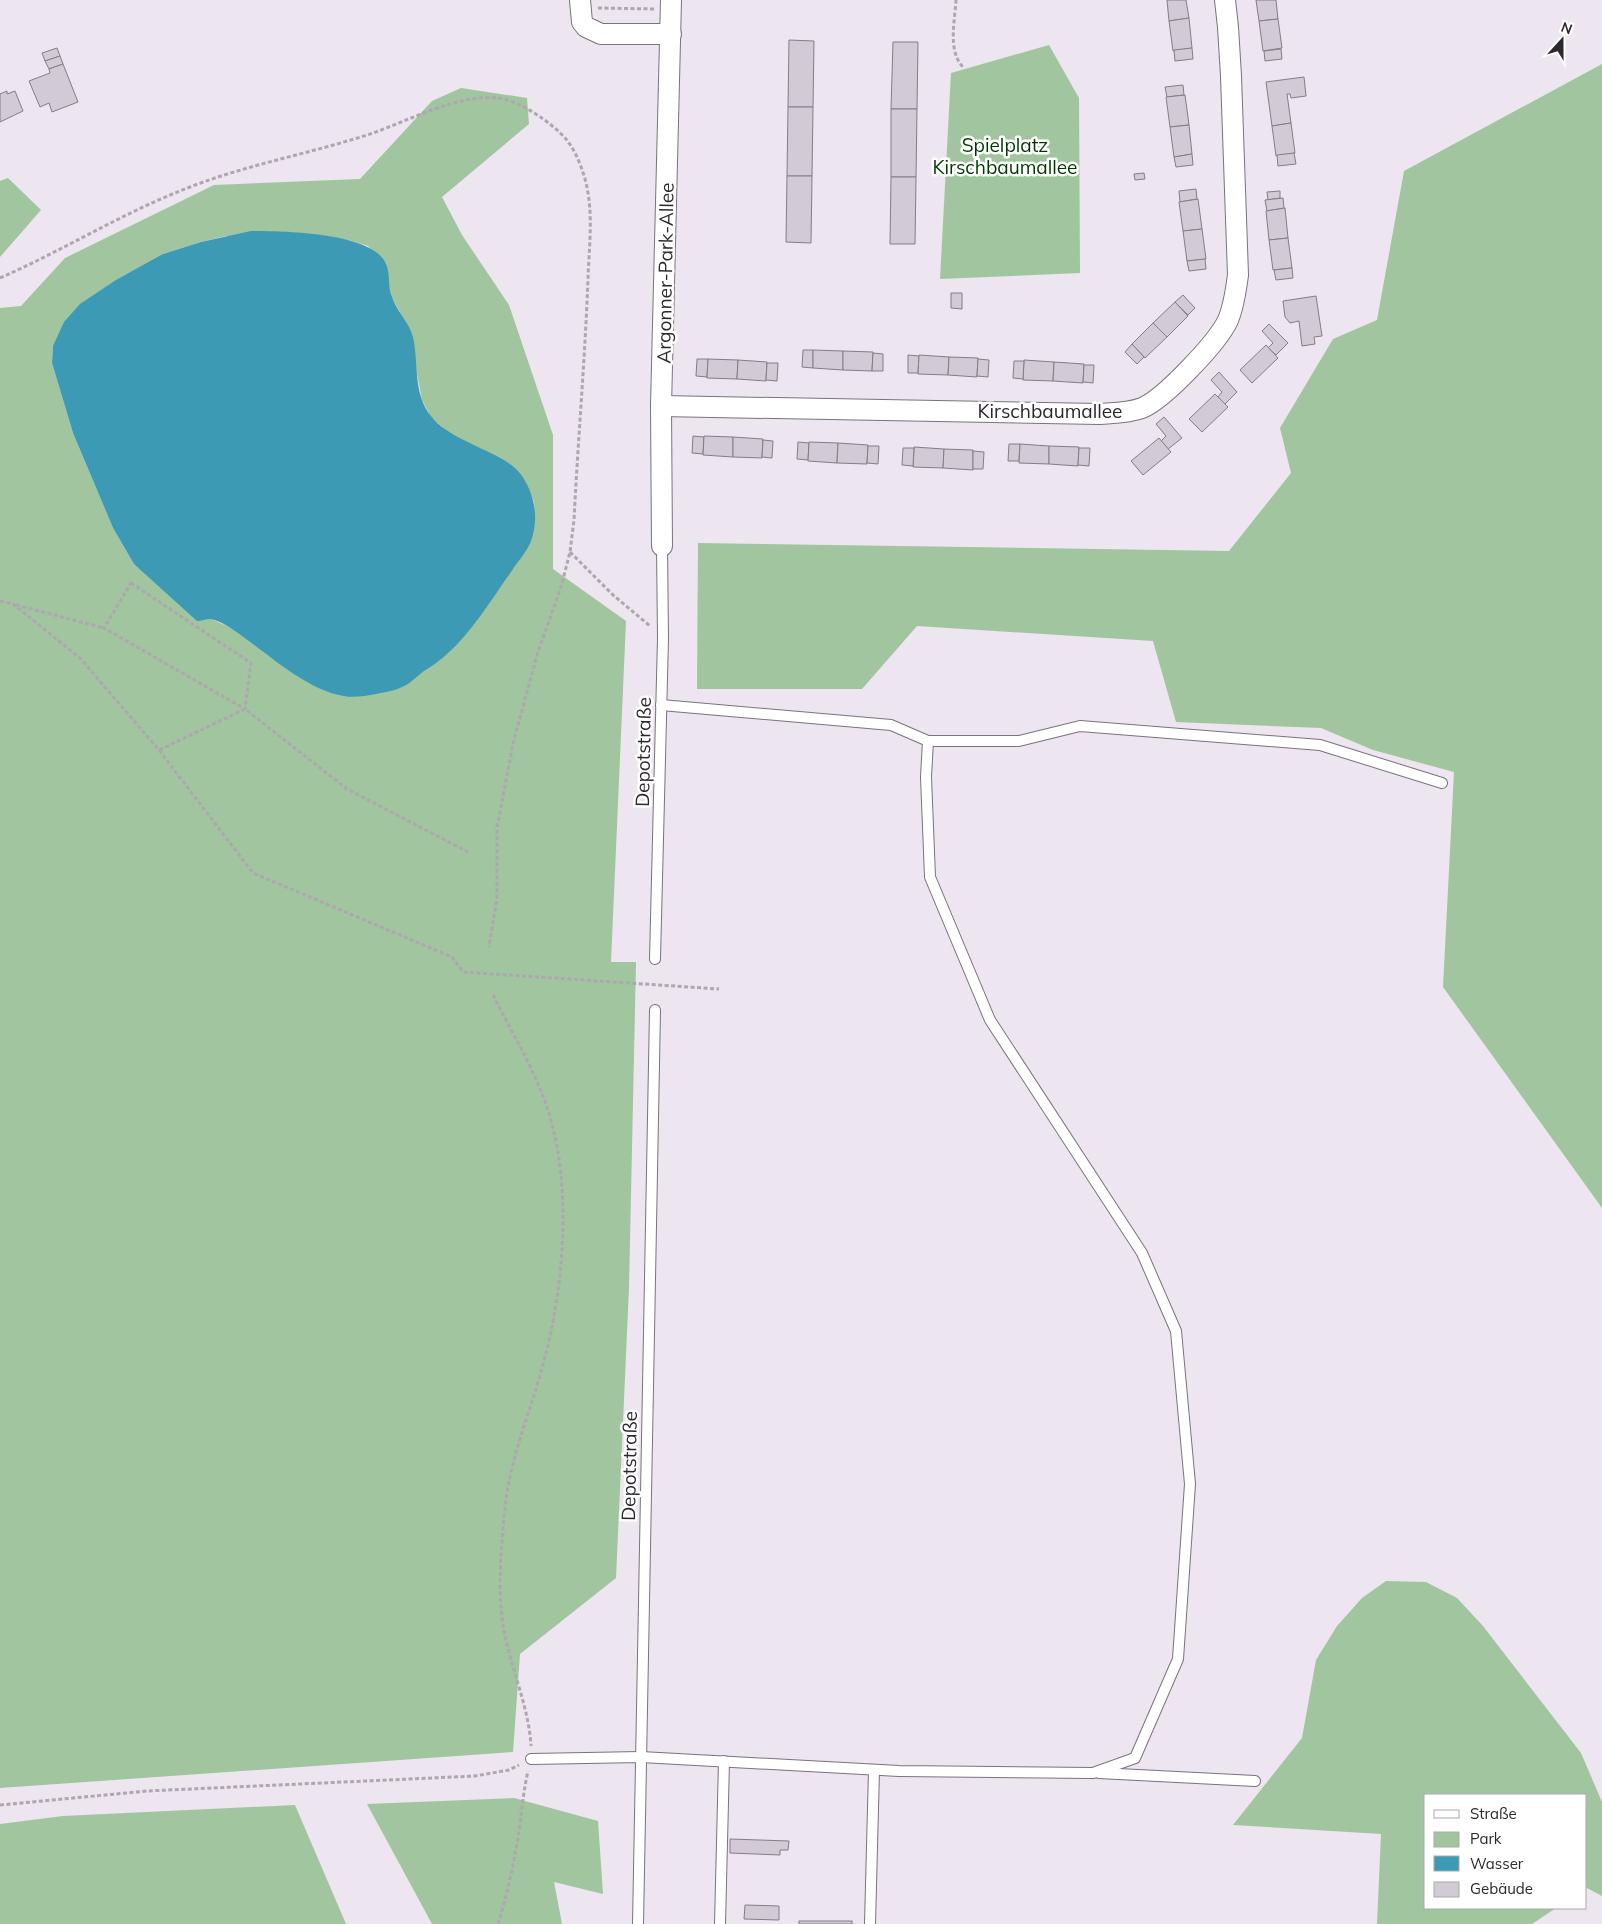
<svg xmlns="http://www.w3.org/2000/svg" width="1602" height="1924" font-family="Mulish,sans-serif">
  <rect width="100%" height="100%" fill="#ede5ef"/>
  <g fill="#a1c59e" fill-rule="evenodd">
    <path d="M 1049,45 L 1079,98 L 1080,273 L 940,279 L 951,73 Z"/>
    <path d="M 1602,64 L 1602,1208 L 1443,987 L 1454,772 L 1373,750 L 1321,728 L 1176,722 L 1153,641 L 917,626 L 862,689 L 697,689 L 698,543 L 1229,551 L 1291,473 L 1280,428 L 1333,339 L 1377,320 L 1404,171 Z"/>
    <path d="M 461,88 L 527,98 L 529,124 L 442,197 L 462,235 L 509,305 L 553,435 L 553,569 L 626,621 L 611,962 L 636,962 L 629,1288 L 616,1578 L 520,1654 L 513,1752 L 0,1788 L 0,308 L 21,306 L 65,258 L 214,185 L 360,179 L 432,101 ZM 316,235 L 349,240 L 368,246 L 388,270 L 388,283 L 392,298 L 408,326 L 422,400 L 431,417 L 449,433 L 473,446 L 528,487 L 534,502 L 535,521 L 505,581 L 474,623 L 447,654 L 260,648 L 235,630 L 212,619 L 134,564 L 113,528 L 73,433 L 52,363 L 53,346 L 163,254 L 201,242 L 226,236 Z"/>
    <path d="M 8,178 L 41,210 L 0,257 L 0,181 Z"/>
    <path d="M 1386,1581 L 1426,1582 L 1457,1598 L 1483,1626 L 1581,1753 L 1602,1802 L 1602,1896 L 1587,1888 L 1586,1889 L 1586,1795 L 1426,1795 L 1426,1908 L 1556,1908 L 1532,1924 L 1377,1924 L 1381,1834 L 1233,1825 L 1302,1738 L 1316,1660 L 1337,1626 L 1362,1598 Z"/>
    <path d="M 514,1798 L 598,1821 L 603,1894 L 554,1882 L 562,1924 L 432,1924 L 367,1804 Z"/>
    <path d="M 295,1805 L 346,1924 L 0,1924 L 0,1824 L 63,1816 Z"/>
  </g>
  <path fill="#3c9ab5" d="M 251,231 C 282,231 369,232 385,262 C 391,272 387,285 392,297 C 397,312 412,325 414,342 C 418,367 414,395 431,416 C 451,443 507,452 522,476 C 535,495 539,519 531,541 C 527,552 517,562 511,572 C 492,599 471,633 446,655 C 439,661 432,666 424,671 C 417,676 410,684 402,687 C 395,691 384,692 376,694 C 366,696 353,698 344,696 C 307,690 272,657 242,636 C 234,630 220,620 210,619 C 206,619 201,621 197,621 L 134,564 L 113,528 L 73,433 L 52,363 L 53,346 L 64,322 L 80,304 L 116,280 L 163,254 L 201,242 Z"/>
  <g fill="#d2cad4" stroke="#847d86">
    <path d="M 1167,0 L 1186,0 L 1189,18 L 1169,21 Z"/>
    <path d="M 1256,0 L 1276,0 L 1278,19 L 1259,21 Z"/>
    <path d="M 1189,18 L 1192,48 L 1173,51 L 1169,21 Z"/>
    <path d="M 1278,19 L 1282,48 L 1263,51 L 1259,21 Z"/>
    <path d="M 789,40 L 814,41 L 813,107 L 788,107 Z"/>
    <path d="M 893,42 L 918,42 L 917,109 L 891,109 Z"/>
    <path d="M 57,48 L 60,56 L 45,61 L 42,53 Z"/>
    <path d="M 1192,48 L 1193,59 L 1175,61 L 1174,50 Z"/>
    <path d="M 1281,49 L 1282,59 L 1265,61 L 1264,51 Z"/>
    <path d="M 60,56 L 63,64 L 49,69 L 45,61 Z"/>
    <path d="M 63,64 L 78,102 L 52,112 L 49,103 L 40,107 L 29,81 L 50,73 L 49,69 Z"/>
    <path d="M 1304,77 L 1306,96 L 1291,98 L 1290,94 L 1287,94 L 1291,123 L 1272,126 L 1266,82 Z"/>
    <path d="M 1183,85 L 1184,95 L 1167,97 L 1165,87 Z"/>
    <path d="M 7,91 L 7,94 L 15,91 L 23,111 L 0,122 L 0,94 Z"/>
    <path d="M 1185,95 L 1189,125 L 1170,127 L 1166,97 Z"/>
    <path d="M 788,107 L 813,107 L 812,176 L 787,176 Z"/>
    <path d="M 891,109 L 917,109 L 916,177 L 891,177 Z"/>
    <path d="M 1291,123 L 1295,153 L 1276,156 L 1272,126 Z"/>
    <path d="M 1189,125 L 1192,154 L 1174,157 L 1170,127 Z"/>
    <path d="M 1294,153 L 1296,164 L 1278,166 L 1277,155 Z"/>
    <path d="M 1192,154 L 1193,165 L 1176,167 L 1174,157 Z"/>
    <path d="M 1144,173 L 1145,179 L 1135,180 L 1134,174 Z"/>
    <path d="M 787,176 L 812,176 L 811,243 L 786,242 Z"/>
    <path d="M 891,177 L 916,177 L 915,244 L 890,244 Z"/>
    <path d="M 1196,189 L 1197,199 L 1180,202 L 1179,191 Z"/>
    <path d="M 1280,191 L 1280,198 L 1268,200 L 1267,192 Z"/>
    <path d="M 1283,198 L 1284,208 L 1267,211 L 1265,200 Z"/>
    <path d="M 1198,199 L 1202,229 L 1183,231 L 1179,202 Z"/>
    <path d="M 1285,208 L 1288,238 L 1269,240 L 1266,211 Z"/>
    <path d="M 1202,229 L 1206,259 L 1187,261 L 1183,231 Z"/>
    <path d="M 1288,238 L 1292,268 L 1273,270 L 1269,240 Z"/>
    <path d="M 1205,259 L 1206,269 L 1189,271 L 1187,261 Z"/>
    <path d="M 1292,268 L 1293,278 L 1276,280 L 1274,270 Z"/>
    <path d="M 951,293 L 962,293 L 962,309 L 951,308 Z"/>
    <path d="M 1183,295 L 1195,308 L 1188,315 L 1175,302 Z"/>
    <path d="M 1316,296 L 1322,336 L 1314,337 L 1315,344 L 1302,346 L 1299,321 L 1290,323 L 1285,317 L 1283,301 Z"/>
    <path d="M 1175,302 L 1188,316 L 1167,337 L 1153,323 Z"/>
    <path d="M 1153,323 L 1167,337 L 1145,358 L 1132,344 Z"/>
    <path d="M 1269,324 L 1288,343 L 1276,355 L 1268,348 L 1273,343 L 1262,331 Z"/>
    <path d="M 1132,344 L 1144,357 L 1137,364 L 1125,352 Z"/>
    <path d="M 1266,345 L 1278,358 L 1252,383 L 1240,370 Z"/>
    <path d="M 803,350 L 813,350 L 813,368 L 802,367 Z"/>
    <path d="M 813,350 L 843,351 L 843,370 L 813,368 Z"/>
    <path d="M 843,351 L 873,352 L 872,371 L 843,370 Z"/>
    <path d="M 873,353 L 883,354 L 883,371 L 872,371 Z"/>
    <path d="M 908,355 L 919,356 L 918,373 L 908,373 Z"/>
    <path d="M 919,355 L 949,357 L 948,375 L 918,374 Z"/>
    <path d="M 949,357 L 978,358 L 977,377 L 948,375 Z"/>
    <path d="M 697,359 L 708,359 L 707,377 L 696,376 Z"/>
    <path d="M 708,359 L 738,360 L 737,379 L 707,378 Z"/>
    <path d="M 978,359 L 989,360 L 988,377 L 977,376 Z"/>
    <path d="M 738,360 L 767,362 L 766,381 L 737,379 Z"/>
    <path d="M 1024,360 L 1054,362 L 1053,381 L 1023,380 Z"/>
    <path d="M 1014,361 L 1024,361 L 1023,379 L 1013,378 Z"/>
    <path d="M 1054,362 L 1084,364 L 1083,383 L 1053,381 Z"/>
    <path d="M 767,363 L 778,363 L 777,381 L 766,380 Z"/>
    <path d="M 1084,365 L 1094,365 L 1093,383 L 1083,382 Z"/>
    <path d="M 1219,372 L 1237,392 L 1225,404 L 1218,397 L 1222,392 L 1211,380 Z"/>
    <path d="M 1215,394 L 1228,407 L 1202,432 L 1189,419 Z"/>
    <path d="M 1164,417 L 1182,438 L 1168,449 L 1161,441 L 1166,436 L 1156,424 Z"/>
    <path d="M 693,436 L 704,437 L 703,454 L 692,453 Z"/>
    <path d="M 704,436 L 733,437 L 733,457 L 703,455 Z"/>
    <path d="M 733,437 L 763,439 L 762,458 L 733,457 Z"/>
    <path d="M 1159,438 L 1171,452 L 1143,475 L 1131,461 Z"/>
    <path d="M 763,440 L 773,441 L 772,458 L 762,457 Z"/>
    <path d="M 798,442 L 809,443 L 808,460 L 797,459 Z"/>
    <path d="M 809,442 L 838,443 L 837,463 L 808,461 Z"/>
    <path d="M 838,443 L 868,445 L 867,464 L 837,463 Z"/>
    <path d="M 1009,444 L 1020,444 L 1019,461 L 1008,461 Z"/>
    <path d="M 1020,444 L 1049,446 L 1049,464 L 1019,463 Z"/>
    <path d="M 868,446 L 879,446 L 878,464 L 867,463 Z"/>
    <path d="M 1049,446 L 1079,447 L 1078,466 L 1049,464 Z"/>
    <path d="M 914,447 L 944,449 L 943,468 L 913,467 Z"/>
    <path d="M 903,448 L 914,448 L 913,466 L 902,465 Z"/>
    <path d="M 1079,448 L 1090,448 L 1089,466 L 1078,465 Z"/>
    <path d="M 944,449 L 973,450 L 973,470 L 943,468 Z"/>
    <path d="M 973,451 L 984,452 L 983,469 L 973,469 Z"/>
    <path d="M 730,1839 L 789,1841 L 788,1850 L 780,1850 L 780,1855 L 730,1853 Z"/>
    <path d="M 745,1905 L 779,1906 L 779,1920 L 744,1919 Z"/>
    <rect x="799" y="1921" width="53" height="3"/>
  </g>
  <g fill="none" stroke-linecap="round" stroke-linejoin="round">
    <g stroke="#7a737c" stroke-width="12">
      <g id="service">
        <path d="M 928,741 L 1019,741 L 1080,726 L 1320,745 L 1442,783"/>
        <path d="M 655,959 L 663,638 L 662,546"/>
        <path d="M 531,1759 L 641,1757 L 899,1771 L 1093,1773 L 1135,1758 L 1178,1659 L 1190,1484 L 1176,1331 L 1142,1253 L 990,1020 L 930,877 L 926,777 L 928,741 L 891,725 L 661,705"/>
        <path d="M 1099,1773 L 1255,1781"/>
        <path d="M 638,1924 L 655,1010"/>
        <path d="M 720,1924 L 724,1761"/>
        <path d="M 870,1924 L 874,1770"/>
      </g>
    </g>
    <g stroke="#7a737c" stroke-width="22">
      <g id="minor">
        <path d="M 580,0 L 582,22 L 586,27 L 601,34 L 671,34"/>
        <path d="M 661,406 L 1100,414 C 1114,413 1129,413 1142,408 C 1164,399 1218,342 1228,320 C 1234,306 1236,290 1238,275 L 1231,76 L 1228,27 L 1225,0"/>
        <path d="M 662,546 L 661,406 L 671,0"/>
      </g>
    </g>
    <g stroke="#ada7af" stroke-width="3" stroke-dasharray="4 2.5" stroke-linecap="butt">
      <path d="M 956,0 C 955,21 947,52 964,68"/>
      <path d="M 598,8 L 655,9"/>
      <path d="M 0,278 C 64,250 124,212 190,187 C 249,164 313,153 373,133 C 410,120 458,94 498,98 C 519,100 552,123 566,139 C 575,150 581,165 585,179 C 594,211 589,247 588,279 C 585,359 578,440 574,520 L 570,552 L 561,587 L 538,652 L 514,739 L 497,828 L 497,898 L 489,947"/>
      <path d="M 570,552 L 613,595 L 650,626"/>
      <path d="M 131,583 L 251,663 L 245,709 L 104,628 Z"/>
      <path d="M 0,601 L 13,604 L 80,658 L 159,750 L 245,709 L 347,789 L 468,852"/>
      <path d="M 16,605 L 104,628"/>
      <path d="M 159,750 L 253,873 L 452,957 L 463,972 L 719,989"/>
      <path d="M 493,995 C 509,1027 530,1062 543,1096 C 574,1175 565,1284 543,1365 C 530,1413 510,1458 505,1508 C 501,1551 496,1598 506,1640 C 514,1676 529,1710 531,1746"/>
      <path d="M 0,1805 L 147,1791 L 475,1776 L 509,1770 L 519,1765"/>
      <path d="M 498,1924 C 508,1892 515,1858 520,1825 C 522,1806 524,1789 528,1771"/>
    </g>
    <use href="#service" stroke="#fff" stroke-width="10"/>
    <use href="#minor" stroke="#fff" stroke-width="20"/>
  </g>
  <g text-anchor="middle" dominant-baseline="central" stroke-width="5" stroke-linejoin="round" paint-order="stroke">
    <g font-size="19" fill="#003700" stroke="#fff">
      <text x="1005" y="145">Spielplatz<tspan x="1005" dy="22">Kirschbaumallee</tspan></text>
    </g>
    <g font-size="19" fill="#2b282c" stroke="#fff">
      <text transform="translate(665 273) rotate(-89)">Argonner-Park-Allee</text>
      <text x="1050" y="411">Kirschbaumallee</text>
      <text transform="translate(643 752) rotate(-89)">Depotstraße</text>
      <text transform="translate(629 1466) rotate(-89)">Depotstraße</text>
    </g>
  </g>
  <rect x="1424" y="1794" width="162" height="115" fill="#ffffff" stroke="#aaa9ab"/>
  <rect x="1434" y="1810" width="25" height="8" fill="#ffffff" stroke="#aaa9ab"/>
  <text x="1470" y="1819" font-size="15" fill="#2b282c">Straße</text>
  <rect x="1434" y="1832" width="25" height="15" fill="#a1c59e" stroke="#aaa9ab"/>
  <text x="1470" y="1844" font-size="15" fill="#2b282c">Park</text>
  <rect x="1434" y="1856" width="25" height="15" fill="#3c9ab5" stroke="#aaa9ab"/>
  <text x="1470" y="1869" font-size="15" fill="#2b282c">Wasser</text>
  <rect x="1434" y="1882" width="25" height="15" fill="#d2cad4" stroke="#aaa9ab"/>
  <text x="1470" y="1894" font-size="15" fill="#2b282c">Gebäude</text>
  <g transform="translate(1562 40) rotate(21)" stroke="#ffffff" stroke-width="4" paint-order="stroke">
  <path d="M0-4L9 19L0 12L-9 19Z" fill="#2b282c"/>
  <text y="-8" font-size="14" font-weight="bold" text-anchor="middle" fill="#2b282c">N</text>
  </g>
</svg>
